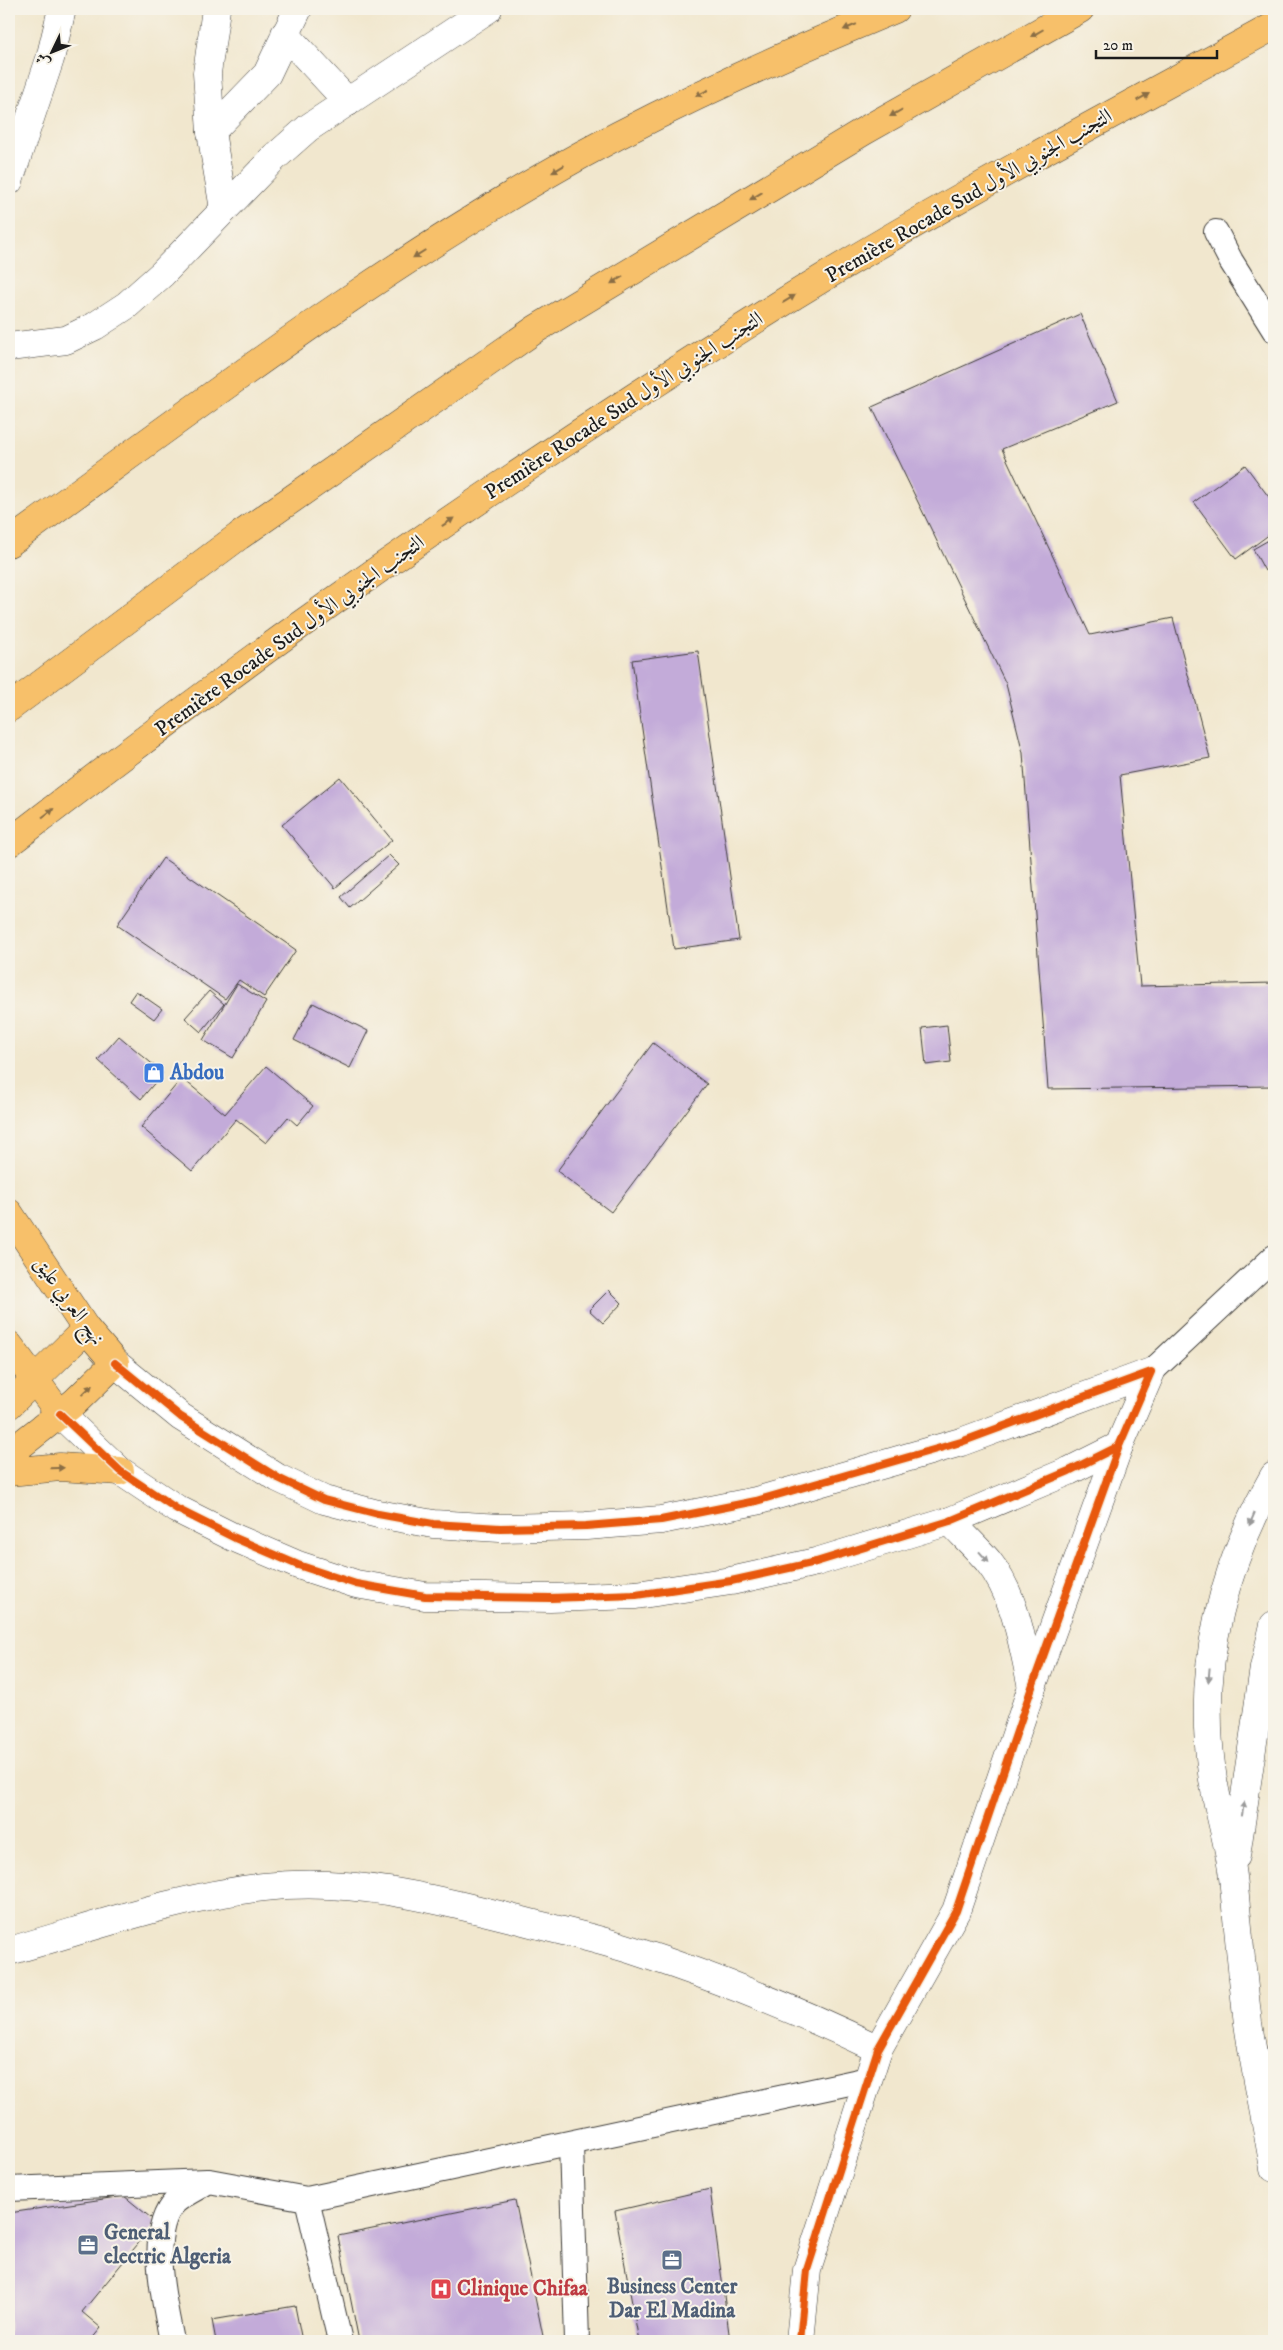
<svg xmlns="http://www.w3.org/2000/svg" width="1283" height="2350" font-family="'IM FELL DW Pica',Amiri,serif">
  <rect width="100%" height="100%" fill="#f7f3e8"/>
  <filter id="ink" filterUnits="userSpaceOnUse"><feTurbulence type="fractalNoise" baseFrequency=".02" numOctaves="2"/><feDisplacementMap in="SourceGraphic" scale="10" xChannelSelector="R" yChannelSelector="G"/><feConvolveMatrix kernelMatrix="1 2 1 2 8 2 1 2 1" color-interpolation-filters="sRGB"/></filter>
  <filter id="wash" filterUnits="userSpaceOnUse"><feTurbulence type="fractalNoise" baseFrequency=".0096" numOctaves="4" result="noise"/><feDisplacementMap in="SourceGraphic" scale="20" xChannelSelector="R" yChannelSelector="G"/><feGaussianBlur stdDeviation="1.12" result="paint"/><feColorMatrix in="noise" values="0 0 0 0 0 0 0 0 0 0 0 0 0 0 0 0 0 1.4 0 .05"/><feComposite in="paint" operator="in"/></filter>
  <g filter="url(#wash)">
    <rect width="100%" height="100%" fill="#f1e7ce"/>
    <g id="blocks">
      <g fill="#c3abd9">
        <path d="M 1080,314 L 1118,401 L 1002,449 L 1090,635 L 1173,618 L 1210,758 L 1120,775 L 1140,986 L 1274,983 L 1274,1086 L 1048,1089 L 1023,753 L 1006,684 L 872,407 Z"/>
        <path d="M 1245,465 L 1274,504 L 1274,531 L 1236,559 L 1194,502 Z"/>
        <path d="M 1274,537 L 1274,566 L 1265,571 L 1253,549 Z"/>
        <path d="M 698,651 L 739,940 L 674,949 L 632,660 Z"/>
        <path d="M 340,777 L 392,840 L 335,888 L 282,825 Z"/>
        <path d="M 389,855 L 399,865 L 350,908 L 341,897 Z"/>
        <path d="M 163,858 L 296,950 L 264,997 L 239,980 L 225,999 L 117,925 Z"/>
        <path d="M 237,984 L 266,1002 L 233,1058 L 203,1040 Z"/>
        <path d="M 136,991 L 162,1009 L 154,1019 L 129,1001 Z"/>
        <path d="M 209,991 L 224,1004 L 201,1032 L 185,1018 Z"/>
        <path d="M 313,1003 L 368,1031 L 350,1068 L 294,1040 Z"/>
        <path d="M 947,1025 L 951,1062 L 926,1065 L 922,1028 Z"/>
        <path d="M 119,1036 L 163,1073 L 141,1099 L 98,1060 Z"/>
        <path d="M 653,1043 L 707,1084 L 611,1212 L 557,1171 Z"/>
        <path d="M 266,1066 L 313,1106 L 297,1125 L 288,1117 L 266,1143 L 236,1119 L 192,1171 L 141,1127 L 182,1078 L 225,1114 Z"/>
        <path d="M 609,1290 L 622,1303 L 603,1323 L 589,1310 Z"/>
        <path d="M 710,2189 L 730,2341 L 639,2341 L 615,2211 Z"/>
        <path d="M 124,2196 L 156,2222 L 82,2312 L 101,2328 L 90,2341 L 9,2341 L 9,2213 Z"/>
        <path d="M 515,2200 L 544,2341 L 359,2341 L 338,2236 Z"/>
        <path d="M 295,2306 L 302,2341 L 216,2341 L 212,2320 Z"/>
      </g>
    </g>
  </g>
  <g filter="url(#ink)">
    <use href="#blocks" fill-opacity="0" stroke="#3c3a37" stroke-width="1"/>
    <g fill="none" stroke-linecap="round" stroke-linejoin="round">
      <g stroke="#3c3a37" stroke-width="26">
        <g id="service">
          <path d="M 1216,232 L 1231,261 L 1274,330"/>
          <path d="M 1151,1372 L 1274,1257"/>
          <path d="M 571,2144 L 577,2341"/>
          <path d="M 9,2189 L 207,2181"/>
          <path d="M 307,2199 L 340,2341"/>
          <path d="M 172,2341 C 165,2305 146,2231 175,2202 C 184,2194 198,2188 209,2181 L 307,2199 L 868,2079"/>
        </g>
      </g>
      <g stroke="#3c3a37" stroke-width="29">
        <g id="minor">
          <path d="M 285,34 L 348,102"/>
          <path d="M 211,132 L 207,73 L 216,9"/>
          <path d="M 9,181 L 50,59 L 62,9"/>
          <path d="M 224,209 L 211,132 L 267,74 L 298,9"/>
          <path d="M 9,347 L 66,340 L 95,326 L 127,305 L 162,274 L 274,158 L 308,128 L 488,9"/>
          <path d="M 60,1414 L 120,1471 L 177,1509 L 235,1538 L 298,1565 L 356,1584 L 425,1596 L 550,1598 L 636,1595 L 731,1581 L 816,1562 L 950,1521 L 1069,1471 L 1119,1446 L 1151,1372 L 961,1442 L 756,1501 L 661,1520 L 586,1526 L 500,1528 L 433,1524 L 378,1514 L 324,1500 L 278,1478 L 181,1417 L 115,1363"/>
          <path d="M 1274,1476 C 1222,1568 1197,1667 1212,1773 C 1217,1808 1229,1842 1233,1877 C 1238,1925 1242,1974 1248,2023 C 1255,2071 1266,2120 1274,2168"/>
          <path d="M 950,1521 C 962,1534 976,1547 988,1561 C 1016,1596 1022,1643 1032,1687"/>
          <path d="M 1236,1856 L 1264,1668 L 1274,1625"/>
          <path d="M 9,1951 C 94,1927 176,1897 264,1887 C 349,1877 433,1898 515,1919 C 553,1929 592,1937 629,1949 C 715,1977 798,2010 878,2049"/>
          <path d="M 800,2341 L 807,2270 L 878,2049 L 956,1911 L 1032,1687 L 1119,1446"/>
        </g>
      </g>
      <g stroke="#3c3a37" stroke-width="29">
        <g id="primary">
          <path d="M 9,1213 L 86,1329 L 115,1363"/>
          <path d="M 9,1345 L 60,1414"/>
        </g>
      </g>
      <g stroke="#3c3a37" stroke-width="29">
        <g id="motorway">
          <path d="M 9,543 C 196,408 380,266 583,154 C 684,99 789,53 895,9"/>
          <path d="M 9,708 L 239,536 L 536,329 L 864,131 L 1080,9"/>
          <path d="M 9,843 C 105,769 202,696 300,625 C 452,516 608,412 766,313 C 931,209 1104,119 1274,26"/>
          <path d="M 9,1405 L 86,1329"/>
          <path d="M 9,1454 L 75,1402 L 115,1363"/>
          <path d="M 9,1472 L 60,1467 L 120,1471"/>
        </g>
      </g>
      <use href="#service" stroke="#fff" stroke-width="24"/>
      <use href="#minor" stroke="#fff" stroke-width="28"/>
      <use href="#primary" stroke="#f7c06b" stroke-width="28"/>
      <use href="#motorway" stroke="#f7c06b" stroke-width="28"/>
      <g stroke="#f7f3e8" stroke-width="11">
        <g id="cycleway">
          <path d="M 60,1414 L 120,1471 L 177,1509 L 235,1538 L 298,1565 L 356,1584 L 425,1596 L 550,1598 L 636,1595 L 731,1581 L 816,1562 L 950,1521 L 1069,1471 L 1119,1446 L 1151,1372 L 961,1442 L 756,1501 L 661,1520 L 586,1526 L 500,1528 L 433,1524 L 378,1514 L 324,1500 L 278,1478 L 181,1417 L 115,1363"/>
          <path d="M 800,2341 L 807,2270 L 878,2049 L 956,1911 L 1032,1687 L 1119,1446"/>
        </g>
      </g>
      <use href="#cycleway" stroke="#e8590c" stroke-width="8"/>
    </g>
    <defs><path id="oneway-solid" d="M-6-.8H1V-3.2L6.5 0L1 3.2V.8H-6Z" transform="scale(1.25)"/></defs>
    <g fill="#8a6e44">
      <use href="#oneway-solid" transform="translate(850 27) rotate(157)"/>
      <use href="#oneway-solid" transform="translate(1037 33) rotate(150)"/>
      <use href="#oneway-solid" transform="translate(702 93) rotate(154)"/>
      <use href="#oneway-solid" transform="translate(1143 97) rotate(-29)"/>
      <use href="#oneway-solid" transform="translate(896 113) rotate(150)"/>
      <use href="#oneway-solid" transform="translate(558 169) rotate(149)"/>
      <use href="#oneway-solid" transform="translate(756 196) rotate(149)"/>
      <use href="#oneway-solid" transform="translate(419 254) rotate(148)"/>
      <use href="#oneway-solid" transform="translate(617 280) rotate(149)"/>
      <use href="#oneway-solid" transform="translate(789 299) rotate(-31)"/>
      <use href="#oneway-solid" transform="translate(448 522) rotate(-34)"/>
      <use href="#oneway-solid" transform="translate(48 813) rotate(-37)"/>
      <use href="#oneway-solid" transform="translate(87 1390) rotate(-43)"/>
      <use href="#oneway-solid" transform="translate(57 1468) rotate(-1)"/>
    </g>
    <g fill="#999">
      <use href="#oneway-solid" transform="translate(1252 1519) rotate(113)"/>
      <use href="#oneway-solid" transform="translate(984 1557) rotate(48)"/>
      <use href="#oneway-solid" transform="translate(1209 1675) rotate(95)"/>
      <use href="#oneway-solid" transform="translate(1243 1809) rotate(-81)"/>
    </g>
  </g>
  <defs>
    <g id="shop-square" transform="scale(1.125)"><rect x="-9" y="-9" width="18" height="18" rx="4" fill="#3f7fe0" stroke="#f7f3e8"/><path d="M-5-2.5h2.3a2.7 3.5 0 0 1 5.4 0H5L5.5 6h-11ZM-1.5-2.5h3a1.5 2.3 0 0 0-3 0Z" fill="#fff"/></g>
    <g id="office-square" transform="scale(1.125)"><rect x="-9" y="-9" width="18" height="18" rx="4" fill="#5c6f8a" stroke="#f7f3e8"/><path d="M-6-3h4V-5.5h4V-3h4V5H-6ZM-1-4.5V-3h2v-1.5ZM-6 0V1H6V0Z" fill="#fff"/></g>
    <g id="hospital-square" transform="scale(1.125)"><rect x="-9" y="-9" width="18" height="18" rx="4" fill="#e0444e" stroke="#f7f3e8"/><path d="M-5-5h3v3.5h4V-5h3V5h-3V1.5h-4V5h-3Z" fill="#fff"/></g>
  </defs>
  <g fill-rule="evenodd">
    <use href="#shop-square" x="154" y="1073"/>
    <use href="#office-square" x="88" y="2245"/>
    <use href="#office-square" x="672" y="2260"/>
    <use href="#hospital-square" x="441" y="2289"/>
  </g>
  <g text-anchor="middle" dominant-baseline="central" stroke-width="4" stroke-linejoin="round" paint-order="stroke">
    <g font-size="21" fill="#1c1c1c" stroke="#f7f3e8">
      <text transform="translate(969 196) rotate(-30)">Première Rocade Sud التجنب الجنوبي الأول</text>
      <text transform="translate(624 406) rotate(-33)">Première Rocade Sud التجنب الجنوبي الأول</text>
      <text transform="translate(290 636) rotate(-36)">Première Rocade Sud التجنب الجنوبي الأول</text>
      <text transform="translate(69 1301) rotate(54)">نهج العربي عليق</text>
    </g>
    <g font-size="21" font-weight="bold" fill="#366cbe" stroke="#f7f3e8" text-anchor="start">
      <text x="170" y="1073">Abdou</text>
    </g>
    <g font-size="21" font-weight="bold" fill="#4e5e75" stroke="#f7f3e8" text-anchor="start">
      <text x="104" y="2233">General<tspan x="104" dy="24">electric Algeria</tspan></text>
      <text x="672" y="2287" text-anchor="middle">Business Center<tspan x="672" dy="24">Dar El Madina</tspan></text>
    </g>
    <g font-size="21" font-weight="bold" fill="#be3a42" stroke="#f7f3e8" text-anchor="start">
      <text x="457" y="2289">Clinique Chifaa</text>
    </g>
  </g>
  <rect width="1283" height="2350" fill="none" stroke="#f7f3e8" stroke-width="30"/>
  <g transform="translate(52 52) rotate(227)" stroke="#f7f3e8" stroke-width="4" paint-order="stroke">
  <path d="M0-4L9 19L0 12L-9 19Z" fill="#1c1c1c"/>
  <text y="-8" font-size="14" font-weight="bold" text-anchor="middle" fill="#1c1c1c">ش</text>
  </g>
  <path d="M1096 50v8h121v-8" fill="none" stroke="#1c1c1c" stroke-width="2.5"/>
  <text x="1103" y="50" font-size="15" fill="#1c1c1c" stroke="#f7f3e8" stroke-width="4" paint-order="stroke">20 m</text>
</svg>
